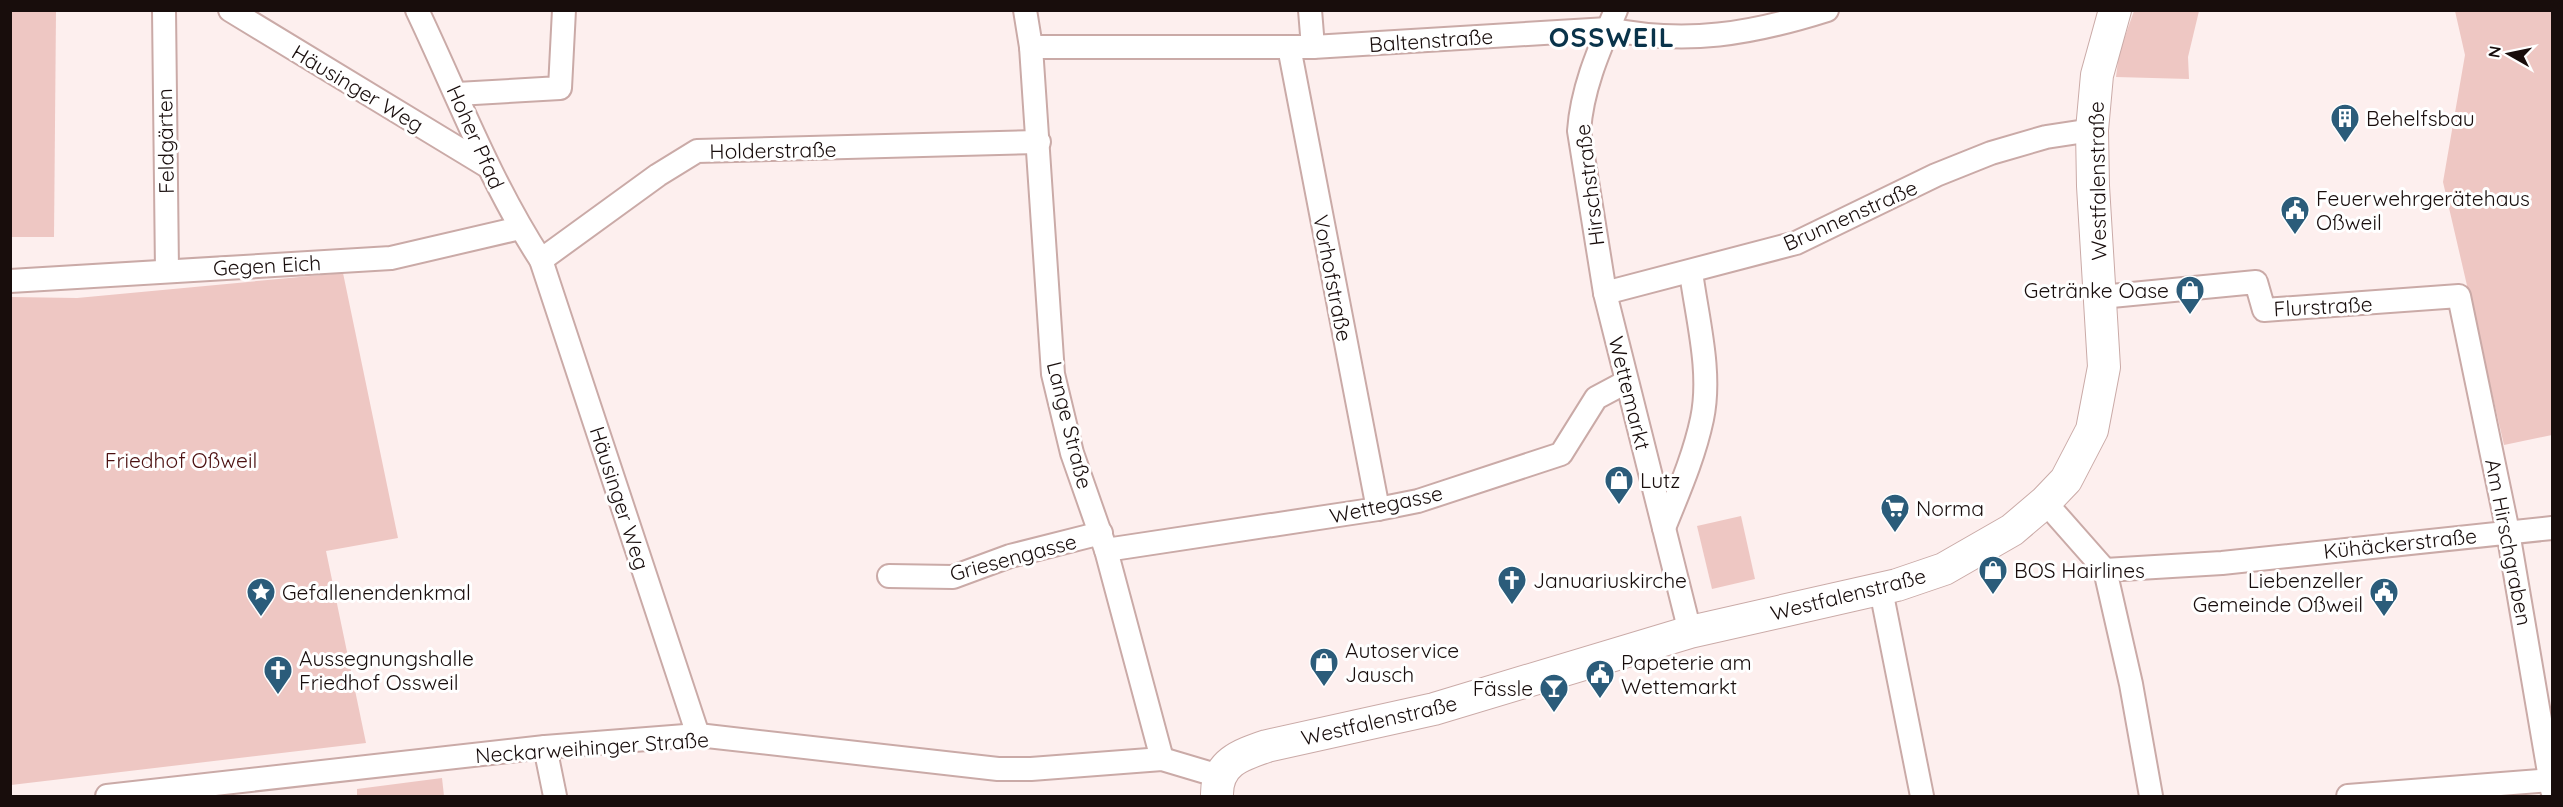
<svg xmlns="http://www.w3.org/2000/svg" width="2563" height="807" font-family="Quicksand,sans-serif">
  <rect width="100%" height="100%" fill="#fdefee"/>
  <g fill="#eec7c3">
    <path d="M 11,10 L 56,11 L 54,237 L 11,237 Z"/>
    <path d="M 2134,11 L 2199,11 L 2188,57 L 2189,79 L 2116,77 L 2119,53 Z"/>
    <path d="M 2455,11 L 2552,11 L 2552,435 L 2504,445 L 2443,182 L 2465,55 Z"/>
    <path d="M 343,273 L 398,538 L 326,551 L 366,743 L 11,785 L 11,297 L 77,298 Z"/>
    <path d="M 1741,516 L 1755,579 L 1712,589 L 1697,526 Z"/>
    <path d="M 442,778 L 444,796 L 357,796 L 357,789 Z"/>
  </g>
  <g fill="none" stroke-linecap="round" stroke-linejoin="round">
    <g stroke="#caaaa7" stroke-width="26">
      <g id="street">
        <path d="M 164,10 L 167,271"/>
        <path d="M 230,10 L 487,166"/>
        <path d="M 417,10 C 457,94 490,182 541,260 L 698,735"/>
        <path d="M 1025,10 L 1031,47 L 1053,374 L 1072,453 L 1106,550 L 1162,759"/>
        <path d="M 1310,10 L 1313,47"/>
        <path d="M 1616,10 C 1599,50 1582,88 1579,131 L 1605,293 L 1690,632"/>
        <path d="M 1031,47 L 1313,47 L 1608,29 C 1687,45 1751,34 1827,10"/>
        <path d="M 1289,47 L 1378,509"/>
        <path d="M 457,94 L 560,88 L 564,10"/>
        <path d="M 541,260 L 658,175 L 697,151 L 1039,142"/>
        <path d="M 10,281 L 391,258 L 520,228"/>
        <path d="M 1605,293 L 1796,243 L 1936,175 L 1991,153 L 2046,137 L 2092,130"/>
        <path d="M 2101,297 L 2256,282 L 2264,310 L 2459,296 L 2508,532 L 2552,790"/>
        <path d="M 2045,502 L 2105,570 L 2131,684 L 2151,796"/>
        <path d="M 1664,528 C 1678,493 1694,457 1702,419 C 1712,372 1697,318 1691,272"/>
        <path d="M 1106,550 L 1378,509 L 1418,501 L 1561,454 L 1596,398 L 1626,382"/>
        <path d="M 2105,570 L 2222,563 L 2552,528"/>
        <path d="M 889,576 L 953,577 L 1010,556 L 1101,533"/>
        <path d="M 1881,590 L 1922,796"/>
        <path d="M 545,747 L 555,796"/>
        <path d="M 107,796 L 545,747 L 698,735 L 998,769 L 1031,769 L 1162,759 L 1219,776"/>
        <path d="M 2348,796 L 2551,780"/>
      </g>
    </g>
    <g stroke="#caaaa7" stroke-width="34">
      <path id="secondary" d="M 1217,796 C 1216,763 1240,755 1267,746 L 1434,709 L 1690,632 L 1897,585 L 1944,569 L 2012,530 L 2045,502 L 2066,480 L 2092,430 L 2104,367 L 2093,186 L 2092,130 L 2097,75 L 2115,10"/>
    </g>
    <use href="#street" stroke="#fff" stroke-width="22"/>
    <use href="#secondary" stroke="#fff" stroke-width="32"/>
  </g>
  <defs>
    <g id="building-pin" transform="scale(1.5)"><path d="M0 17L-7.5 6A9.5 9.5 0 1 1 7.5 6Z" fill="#2b5c7a" stroke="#fff"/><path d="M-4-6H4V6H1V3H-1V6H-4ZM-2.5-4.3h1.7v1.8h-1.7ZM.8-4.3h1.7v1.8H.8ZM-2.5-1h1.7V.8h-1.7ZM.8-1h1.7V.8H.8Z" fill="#fff"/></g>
    <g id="civic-pin" transform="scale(1.5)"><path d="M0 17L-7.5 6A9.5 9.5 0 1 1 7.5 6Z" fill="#2b5c7a" stroke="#fff"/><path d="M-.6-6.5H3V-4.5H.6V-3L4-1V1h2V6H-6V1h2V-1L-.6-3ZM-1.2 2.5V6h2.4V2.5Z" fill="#fff"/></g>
    <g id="shop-pin" transform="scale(1.5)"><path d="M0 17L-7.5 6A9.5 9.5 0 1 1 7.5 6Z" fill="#2b5c7a" stroke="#fff"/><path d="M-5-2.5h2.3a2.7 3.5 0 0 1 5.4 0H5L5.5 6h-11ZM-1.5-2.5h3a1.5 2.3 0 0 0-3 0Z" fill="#fff"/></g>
    <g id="supermarket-pin" transform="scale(1.5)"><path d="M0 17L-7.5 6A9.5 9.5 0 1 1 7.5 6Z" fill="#2b5c7a" stroke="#fff"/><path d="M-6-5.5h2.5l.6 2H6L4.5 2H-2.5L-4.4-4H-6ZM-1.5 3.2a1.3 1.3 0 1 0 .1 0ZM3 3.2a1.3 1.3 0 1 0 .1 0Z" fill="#fff"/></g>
    <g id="church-pin" transform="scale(1.5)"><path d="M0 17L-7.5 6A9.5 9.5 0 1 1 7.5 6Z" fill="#2b5c7a" stroke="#fff"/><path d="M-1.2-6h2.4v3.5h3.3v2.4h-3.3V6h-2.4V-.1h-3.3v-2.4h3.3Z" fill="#fff"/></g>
    <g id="sight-pin" transform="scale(1.5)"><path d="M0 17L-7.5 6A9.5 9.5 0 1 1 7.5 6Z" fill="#2b5c7a" stroke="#fff"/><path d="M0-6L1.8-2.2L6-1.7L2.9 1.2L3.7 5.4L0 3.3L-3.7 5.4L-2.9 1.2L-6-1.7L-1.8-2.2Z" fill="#fff"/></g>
    <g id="bar-pin" transform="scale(1.5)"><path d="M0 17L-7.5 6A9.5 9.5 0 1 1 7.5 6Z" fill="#2b5c7a" stroke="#fff"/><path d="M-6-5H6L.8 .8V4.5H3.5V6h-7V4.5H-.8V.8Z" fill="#fff"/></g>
  </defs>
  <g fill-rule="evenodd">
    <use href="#building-pin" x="2345" y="118"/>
    <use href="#civic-pin" x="2295" y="210"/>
    <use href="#shop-pin" x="2190" y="290"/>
    <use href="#shop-pin" x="1619" y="480"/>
    <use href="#supermarket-pin" x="1895" y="508"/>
    <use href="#shop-pin" x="1993" y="570"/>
    <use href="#church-pin" x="1512" y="580"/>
    <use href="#sight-pin" x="261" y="592"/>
    <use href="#civic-pin" x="2384" y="592"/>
    <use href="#shop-pin" x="1324" y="662"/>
    <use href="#church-pin" x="278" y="670"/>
    <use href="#civic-pin" x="1600" y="674"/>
    <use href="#bar-pin" x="1554" y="688"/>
  </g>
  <g text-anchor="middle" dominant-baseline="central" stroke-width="6" stroke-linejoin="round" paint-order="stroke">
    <g font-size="21" fill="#180d0c" stroke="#fff">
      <text transform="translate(1431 40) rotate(-4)">Baltenstraße</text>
      <text transform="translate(358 88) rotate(31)">Häusinger Weg</text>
      <text transform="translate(476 137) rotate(66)">Hoher Pfad</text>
      <text transform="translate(165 141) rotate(-91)">Feldgärten</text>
      <text transform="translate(773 150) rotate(-1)">Holderstraße</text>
      <text transform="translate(2097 181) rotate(-91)">Westfalenstraße</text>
      <text transform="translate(1589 185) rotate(-97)">Hirschstraße</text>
      <text transform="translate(1850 215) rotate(-24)">Brunnenstraße</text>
      <text transform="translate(267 265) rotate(-3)">Gegen Eich</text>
      <text transform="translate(1333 278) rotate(79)">Vorhofstraße</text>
      <text transform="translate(2323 306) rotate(-3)">Flurstraße</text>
      <text transform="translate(1630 393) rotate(76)">Wettemarkt</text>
      <text transform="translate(1070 425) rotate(76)">Lange Straße</text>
      <text transform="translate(620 498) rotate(72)">Häusinger Weg</text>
      <text transform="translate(1386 504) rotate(-12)">Wettegasse</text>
      <text transform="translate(2509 542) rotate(79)">Am Hirschgraben</text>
      <text transform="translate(2400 543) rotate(-6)">Kühäckerstraße</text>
      <text transform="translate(1013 557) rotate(-15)">Griesengasse</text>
      <text transform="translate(1848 594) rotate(-14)">Westfalenstraße</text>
      <text transform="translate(1379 720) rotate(-13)">Westfalenstraße</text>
      <text transform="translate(592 747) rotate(-4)">Neckarweihinger Straße</text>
    </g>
    <g font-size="21" fill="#180d0c" stroke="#fff" text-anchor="start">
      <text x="2366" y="118">Behelfsbau</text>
      <text x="2316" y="198">Feuerwehrgerätehaus<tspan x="2316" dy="24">Oßweil</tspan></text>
      <text x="2169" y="290" text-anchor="end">Getränke Oase</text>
      <text x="1640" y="480">Lutz</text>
      <text x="1916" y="508">Norma</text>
      <text x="2014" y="570">BOS Hairlines</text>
      <text x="1533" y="580">Januariuskirche</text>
      <text x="2363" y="580" text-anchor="end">Liebenzeller<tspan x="2363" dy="24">Gemeinde Oßweil</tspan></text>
      <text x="282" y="592">Gefallenendenkmal</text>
      <text x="1345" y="650">Autoservice<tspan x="1345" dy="24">Jausch</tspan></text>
      <text x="299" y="658">Aussegnungshalle<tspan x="299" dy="24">Friedhof Ossweil</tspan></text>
      <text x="1621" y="662">Papeterie am<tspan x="1621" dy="24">Wettemarkt</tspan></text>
      <text x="1533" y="688" text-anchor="end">Fässle</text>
    </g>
    <g font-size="21" fill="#4c1111" stroke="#fff">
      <text x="181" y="460">Friedhof Oßweil</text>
    </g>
    <g font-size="27" font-weight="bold" letter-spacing="1.5" fill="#09334a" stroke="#fff">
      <text x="1612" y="37">OSSWEIL</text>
    </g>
  </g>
  <rect width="2563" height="807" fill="none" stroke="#180d0c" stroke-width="24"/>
  <g transform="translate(2509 54) rotate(279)" stroke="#ffffff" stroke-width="4.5" paint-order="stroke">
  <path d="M0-4.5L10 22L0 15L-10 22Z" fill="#180d0c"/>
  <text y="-9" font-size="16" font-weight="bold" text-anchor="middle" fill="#180d0c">N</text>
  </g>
</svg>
